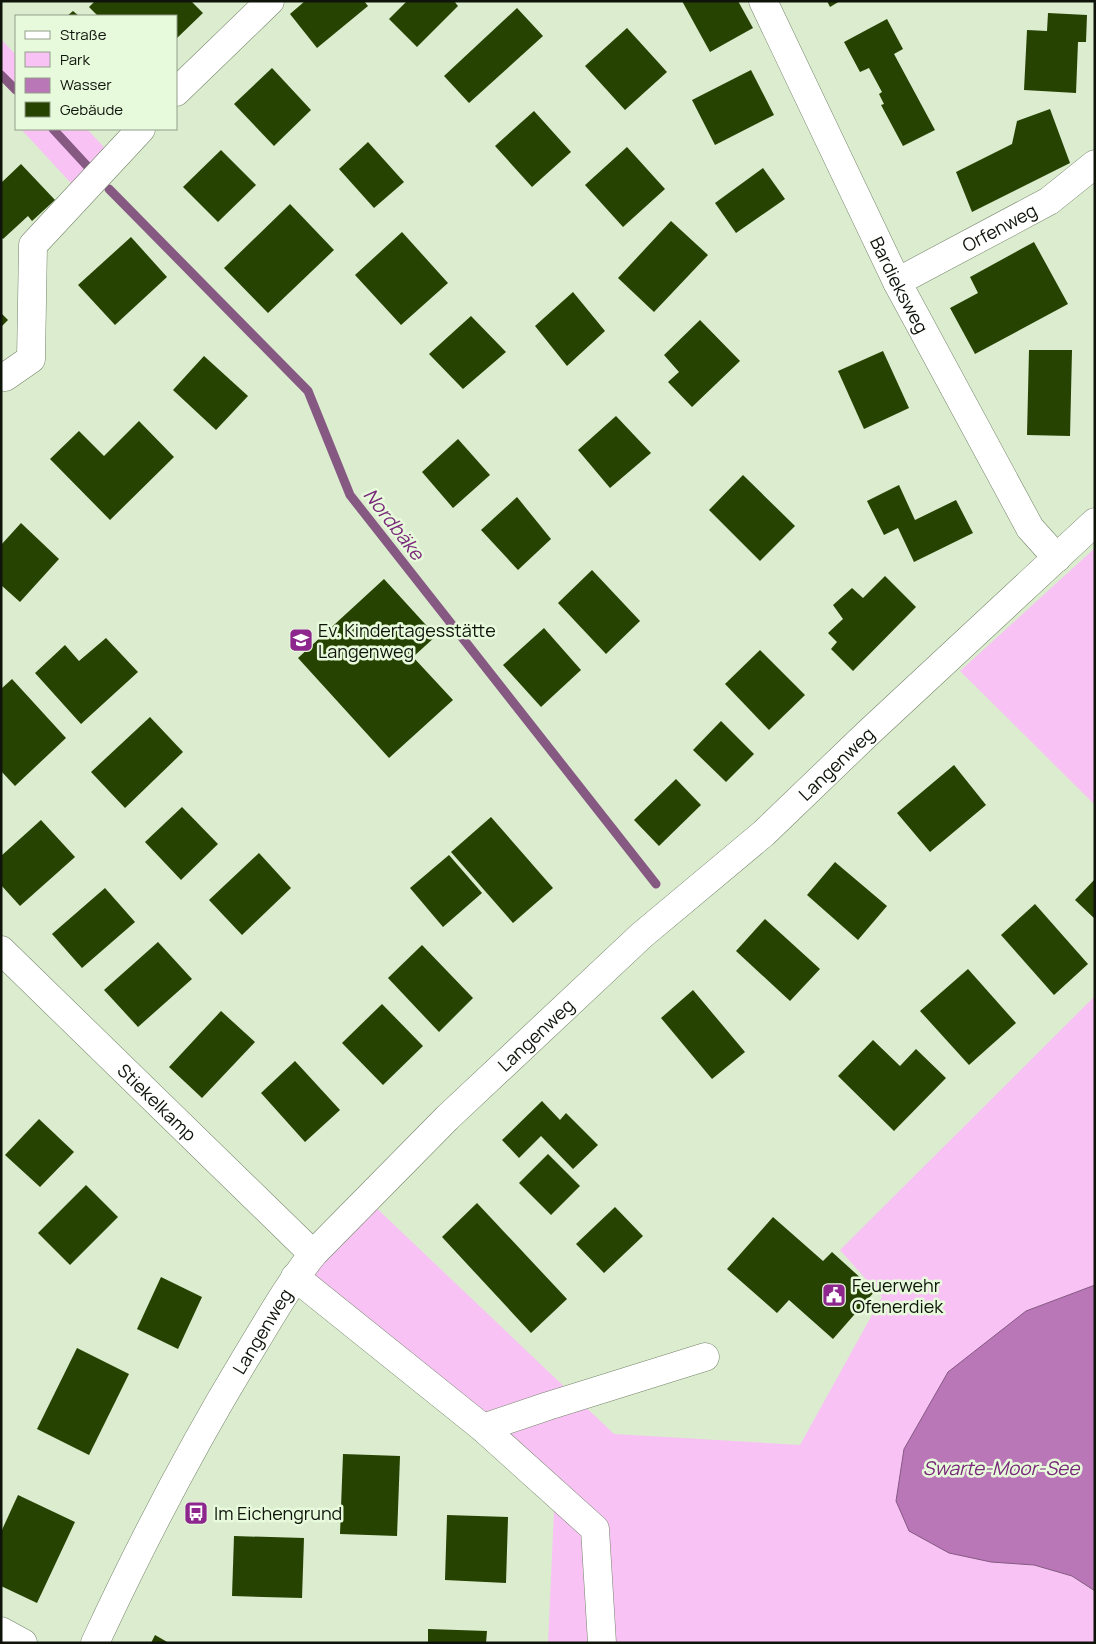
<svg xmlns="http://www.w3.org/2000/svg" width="1096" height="1644" font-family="Manrope,sans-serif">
  <rect width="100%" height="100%" fill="#dbeccf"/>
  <g fill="#f8c2f5">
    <path d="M 1,39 L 16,55 L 16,90 L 1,75 Z"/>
    <path d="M 21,129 L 87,129 L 114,158 L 81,194 Z"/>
    <path d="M 1095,548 L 1095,805 L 960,671 Z"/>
    <path d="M 1095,996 L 1095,1285 L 1026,1311 L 991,1562 L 1033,1565 L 1072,1576 L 1095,1592 L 1095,1643 L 548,1643 L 554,1511 L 304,1268 L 368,1200 L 614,1434 L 800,1445 L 882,1297 L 840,1250 Z"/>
  </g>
  <path fill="#b977b7" stroke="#865983" d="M 1095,1285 L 1095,1591 L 1072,1576 L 1034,1565 L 991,1562 L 949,1553 L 909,1531 L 896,1501 L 904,1449 L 948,1372 L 1026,1311 Z"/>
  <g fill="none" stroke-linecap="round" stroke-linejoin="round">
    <g stroke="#865983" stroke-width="9">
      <path d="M 1,75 L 16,90"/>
      <path d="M 53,129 L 89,168"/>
      <path d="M 109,189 L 308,391 L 350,495 L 656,884"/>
    </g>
  </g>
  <g fill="#264301">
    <path d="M 95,1 L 191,1 L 203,13 L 176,39 L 176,16 L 98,16 L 89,7 Z"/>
    <path d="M 305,1 L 364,1 L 368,6 L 317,48 L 290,14 Z"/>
    <path d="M 407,1 L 454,1 L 458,6 L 417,47 L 389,19 Z"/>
    <path d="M 682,1 L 738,1 L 753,28 L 710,52 Z"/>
    <path d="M 827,1 L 840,1 L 830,7 Z"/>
    <path d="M 517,8 L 543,36 L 469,103 L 444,76 Z"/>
    <path d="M 73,11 L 79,16 L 67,16 Z"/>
    <path d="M 1048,13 L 1087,15 L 1086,42 L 1078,42 L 1076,93 L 1024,90 L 1027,30 L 1047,31 Z"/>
    <path d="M 887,19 L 903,49 L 894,54 L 935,130 L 903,146 L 881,105 L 884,104 L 879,94 L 882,92 L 869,68 L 860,72 L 844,42 Z"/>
    <path d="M 627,28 L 667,72 L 625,110 L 585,66 Z"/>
    <path d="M 272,68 L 311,110 L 274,146 L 234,104 Z"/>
    <path d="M 751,70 L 774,115 L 715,145 L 692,100 Z"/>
    <path d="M 1050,109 L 1070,163 L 972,212 L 956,172 L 1012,144 L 1017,121 Z"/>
    <path d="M 534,111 L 571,152 L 532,187 L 495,146 Z"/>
    <path d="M 368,142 L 404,182 L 374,208 L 339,169 Z"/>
    <path d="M 627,147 L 665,189 L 623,227 L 585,185 Z"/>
    <path d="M 221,150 L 256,185 L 218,222 L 183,187 Z"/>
    <path d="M 21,164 L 55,200 L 32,221 L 28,216 L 3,239 L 1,237 L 1,183 Z"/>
    <path d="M 763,168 L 785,199 L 736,233 L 715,203 Z"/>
    <path d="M 290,204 L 334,250 L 268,313 L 224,268 Z"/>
    <path d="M 671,221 L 708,255 L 654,312 L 618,278 Z"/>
    <path d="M 402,232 L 448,283 L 401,325 L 355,275 Z"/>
    <path d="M 131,237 L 167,277 L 115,325 L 78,285 Z"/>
    <path d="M 1034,242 L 1068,304 L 975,354 L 950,308 L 978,293 L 970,277 Z"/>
    <path d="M 573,292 L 605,331 L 567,366 L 535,326 Z"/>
    <path d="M 1,313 L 8,320 L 1,327 Z"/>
    <path d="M 471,316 L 506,352 L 463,389 L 429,354 Z"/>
    <path d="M 700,320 L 740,361 L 692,407 L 668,382 L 679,372 L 664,355 Z"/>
    <path d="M 1029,350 L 1072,350 L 1070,436 L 1027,435 Z"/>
    <path d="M 883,351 L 909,408 L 864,429 L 838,371 Z"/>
    <path d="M 204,356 L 248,396 L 216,430 L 173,390 Z"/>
    <path d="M 616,416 L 651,453 L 610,488 L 578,450 Z"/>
    <path d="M 139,421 L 174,457 L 110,520 L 50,459 L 79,431 L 104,456 Z"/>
    <path d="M 458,439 L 490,475 L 453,508 L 422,472 Z"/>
    <path d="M 743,475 L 795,526 L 760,561 L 709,510 Z"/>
    <path d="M 899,485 L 915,520 L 956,500 L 973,533 L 914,562 L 898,528 L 884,535 L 867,501 Z"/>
    <path d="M 517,497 L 551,539 L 518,570 L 481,530 Z"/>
    <path d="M 21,523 L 59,559 L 20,602 L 1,585 L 1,545 Z"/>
    <path d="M 592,570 L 640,621 L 606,654 L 558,603 Z"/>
    <path d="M 885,576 L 916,607 L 853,671 L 831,649 L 837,642 L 828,633 L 843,619 L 833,605 L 852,588 L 863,598 Z"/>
    <path d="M 384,579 L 436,636 L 413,657 L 453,700 L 389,758 L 298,658 Z"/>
    <path d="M 544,628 L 581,670 L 541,707 L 503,665 Z"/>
    <path d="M 106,638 L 138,672 L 81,724 L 35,673 L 65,645 L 79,661 Z"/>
    <path d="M 760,650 L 805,695 L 769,730 L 725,684 Z"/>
    <path d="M 12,679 L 66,738 L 15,786 L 1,771 L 1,689 Z"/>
    <path d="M 150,717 L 183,752 L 125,808 L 91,772 Z"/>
    <path d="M 721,721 L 754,754 L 726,782 L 693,750 Z"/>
    <path d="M 954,765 L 986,805 L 930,852 L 897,813 Z"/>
    <path d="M 676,779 L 701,805 L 659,846 L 634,820 Z"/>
    <path d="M 182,807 L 218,844 L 181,880 L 145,842 Z"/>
    <path d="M 491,817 L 553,888 L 513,923 L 451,852 Z"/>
    <path d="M 41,820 L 75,857 L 20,906 L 1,885 L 1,856 Z"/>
    <path d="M 259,853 L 291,888 L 242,935 L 209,900 Z"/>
    <path d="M 449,855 L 482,893 L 443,927 L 410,888 Z"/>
    <path d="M 835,862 L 887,906 L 858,940 L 807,895 Z"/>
    <path d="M 1095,879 L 1095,919 L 1075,900 Z"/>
    <path d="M 105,888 L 135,922 L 82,968 L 52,934 Z"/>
    <path d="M 1035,904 L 1088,964 L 1054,995 L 1001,935 Z"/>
    <path d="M 765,919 L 820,969 L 790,1001 L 736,951 Z"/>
    <path d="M 158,942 L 192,979 L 138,1027 L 104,990 Z"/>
    <path d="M 422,945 L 473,998 L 439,1032 L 388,978 Z"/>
    <path d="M 968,969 L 1016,1023 L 969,1065 L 920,1011 Z"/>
    <path d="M 693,990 L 745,1052 L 712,1079 L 661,1018 Z"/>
    <path d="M 382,1004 L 423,1046 L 383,1085 L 342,1043 Z"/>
    <path d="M 221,1011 L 255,1042 L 202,1098 L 169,1067 Z"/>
    <path d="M 873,1040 L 900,1066 L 916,1049 L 946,1078 L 894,1131 L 838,1076 Z"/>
    <path d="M 295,1061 L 340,1110 L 305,1142 L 261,1093 Z"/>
    <path d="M 542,1101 L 560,1120 L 566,1113 L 598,1145 L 573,1169 L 541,1136 L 519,1158 L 502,1140 Z"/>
    <path d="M 39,1119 L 74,1152 L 40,1187 L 5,1155 Z"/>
    <path d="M 548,1154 L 580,1186 L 551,1215 L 519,1183 Z"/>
    <path d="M 86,1185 L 118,1217 L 70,1265 L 38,1233 Z"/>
    <path d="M 477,1203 L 567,1299 L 531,1333 L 442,1237 Z"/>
    <path d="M 615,1207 L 643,1236 L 604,1273 L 576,1244 Z"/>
    <path d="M 773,1217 L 823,1261 L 832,1252 L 875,1291 L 833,1339 L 789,1300 L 777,1313 L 727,1269 Z"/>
    <path d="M 161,1277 L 202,1297 L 178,1349 L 137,1329 Z"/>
    <path d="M 77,1348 L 129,1374 L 89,1455 L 37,1429 Z"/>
    <path d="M 343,1454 L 400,1456 L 397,1536 L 340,1534 Z"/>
    <path d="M 18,1495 L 75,1522 L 37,1603 L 1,1586 L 1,1532 Z"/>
    <path d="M 447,1515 L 508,1517 L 506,1583 L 445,1580 Z"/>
    <path d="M 234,1536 L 304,1538 L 302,1598 L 232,1596 Z"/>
    <path d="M 428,1629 L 487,1631 L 486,1643 L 428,1643 Z"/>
    <path d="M 155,1635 L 169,1643 L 151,1643 Z"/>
  </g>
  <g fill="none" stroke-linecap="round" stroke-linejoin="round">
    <g stroke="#75846a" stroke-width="29">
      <g id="minor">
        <path id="s1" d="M 763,1 L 897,282 L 1030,528 L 1057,558"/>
        <path d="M 176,92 L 270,1"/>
        <path id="s2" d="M 897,282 L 1049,201 L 1095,164"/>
        <path d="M 5,377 L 31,359 L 33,245 L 141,129"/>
        <path id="s3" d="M 1,950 L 313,1254"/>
        <path d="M 295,1277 L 483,1428 L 595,1529 L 602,1643"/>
        <path d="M 483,1428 L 548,1406 L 705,1357"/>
        <path d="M 1,1631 L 23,1643"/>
        <path id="s4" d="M 95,1643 C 140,1546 190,1450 245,1359 C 267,1323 287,1287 313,1254 L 447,1118 L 642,935 L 764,833 L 867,734 L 1095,522"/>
      </g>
    </g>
    <use href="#minor" stroke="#fff" stroke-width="28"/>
  </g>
  <defs>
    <g id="school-square" transform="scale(1.25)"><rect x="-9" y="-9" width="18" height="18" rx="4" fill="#8d278d" stroke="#e8fadc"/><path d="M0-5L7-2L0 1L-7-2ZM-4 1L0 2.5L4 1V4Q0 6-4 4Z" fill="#fff"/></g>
    <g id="civic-square" transform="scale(1.25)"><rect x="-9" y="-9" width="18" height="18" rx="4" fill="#8d278d" stroke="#e8fadc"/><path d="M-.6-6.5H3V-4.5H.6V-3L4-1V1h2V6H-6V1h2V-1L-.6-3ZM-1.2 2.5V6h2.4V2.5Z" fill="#fff"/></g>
    <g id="bus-square" transform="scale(1.25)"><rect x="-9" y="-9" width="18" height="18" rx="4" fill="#8d278d" stroke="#e8fadc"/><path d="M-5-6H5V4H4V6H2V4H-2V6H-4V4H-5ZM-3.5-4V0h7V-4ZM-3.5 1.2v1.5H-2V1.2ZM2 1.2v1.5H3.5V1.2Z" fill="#fff"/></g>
  </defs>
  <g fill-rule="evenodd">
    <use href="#school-square" x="301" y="640"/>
    <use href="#civic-square" x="834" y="1295"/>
    <use href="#bus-square" x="196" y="1513"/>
  </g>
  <g text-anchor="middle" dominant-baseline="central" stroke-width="5" stroke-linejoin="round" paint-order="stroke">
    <g font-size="18" fill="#0e140a" stroke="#e8fadc">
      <text stroke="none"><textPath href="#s2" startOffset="116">Orfenweg</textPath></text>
      <text stroke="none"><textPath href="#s1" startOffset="315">Bardieksweg</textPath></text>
      <text stroke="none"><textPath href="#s4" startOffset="1164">Langenweg</textPath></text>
      <text stroke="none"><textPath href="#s4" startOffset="759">Langenweg</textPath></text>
      <text stroke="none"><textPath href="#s3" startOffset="218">Stiekelkamp</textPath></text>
      <text stroke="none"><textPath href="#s4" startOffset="354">Langenweg</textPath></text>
    </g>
    <g font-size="18" fill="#0e140a" stroke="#e8fadc" text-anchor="start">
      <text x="318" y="630">Ev. Kindertagesstätte<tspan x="318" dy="21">Langenweg</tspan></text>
      <text x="852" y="1285">Feuerwehr<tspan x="852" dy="21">Ofenerdiek</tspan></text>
      <text x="214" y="1513">Im Eichengrund</text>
    </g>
    <g font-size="19" font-style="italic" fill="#792979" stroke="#e8fadc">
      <text transform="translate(394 524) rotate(52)">Nordbäke</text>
      <text x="1001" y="1468">Swarte-Moor-See</text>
    </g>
  </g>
  <rect width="1096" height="1644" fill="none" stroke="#0e140a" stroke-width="5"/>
  <rect x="15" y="15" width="162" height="115" fill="#e8fadc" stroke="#919e88"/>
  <rect x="25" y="31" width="25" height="8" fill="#ffffff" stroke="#919e88"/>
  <text x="60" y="40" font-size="15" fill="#0e140a">Straße</text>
  <rect x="25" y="52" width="25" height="15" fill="#f8c2f5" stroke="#919e88"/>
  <text x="60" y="65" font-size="15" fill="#0e140a">Park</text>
  <rect x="25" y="78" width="25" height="15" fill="#b977b7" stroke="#919e88"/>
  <text x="60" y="90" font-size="15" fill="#0e140a">Wasser</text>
  <rect x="25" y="102" width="25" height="15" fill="#264301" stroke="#919e88"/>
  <text x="60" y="115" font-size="15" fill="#0e140a">Gebäude</text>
</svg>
